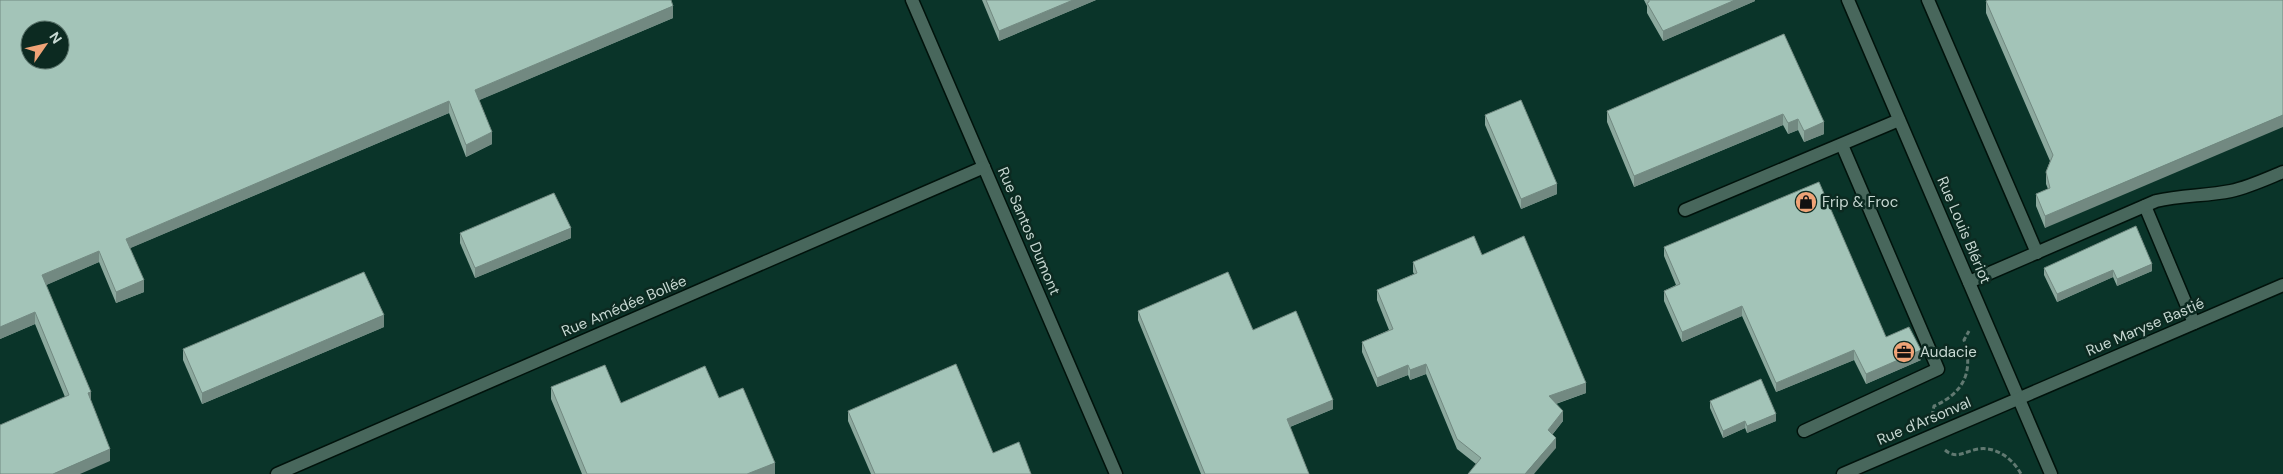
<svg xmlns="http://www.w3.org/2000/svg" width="2283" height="474" font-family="'DM Sans',sans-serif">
  <rect width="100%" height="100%" fill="#0c2a21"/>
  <path fill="#0a3429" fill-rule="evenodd" d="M 0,0 L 2283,0 L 2283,474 L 0,474 ZM 30,30 L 60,30 L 60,60 L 30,60 Z"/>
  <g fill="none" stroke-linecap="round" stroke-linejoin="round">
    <g stroke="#00120b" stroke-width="15">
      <g id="service">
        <path d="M 1928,0 L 2037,253"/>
        <path d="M 2145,206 L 2194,323"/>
        <path d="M 1685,210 L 1899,120"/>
        <path d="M 1969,282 L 2156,201 C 2181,195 2206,196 2231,191 C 2249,187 2266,179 2283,172"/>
        <path d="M 1804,431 L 1938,369 L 1842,145"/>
      </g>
    </g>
    <g stroke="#00120b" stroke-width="15">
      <g id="minor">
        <path d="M 912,0 L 1116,474"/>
        <path d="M 1848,0 L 2051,474"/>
        <path d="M 277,474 L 984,167"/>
        <path d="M 1843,474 L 2283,285"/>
      </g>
    </g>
    <g stroke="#617971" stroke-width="3" stroke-dasharray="5 2.5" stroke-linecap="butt">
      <path d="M 1932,416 L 1934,406 C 1964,393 1974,371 1964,340 L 1969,331"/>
      <path d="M 1945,450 C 1957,460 1965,451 1978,449 C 1996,446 2013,459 2021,474"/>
    </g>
    <use href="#service" stroke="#48675c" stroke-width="12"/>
    <use href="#minor" stroke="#48675c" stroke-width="12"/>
  </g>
  <g fill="#8ca99e">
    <path d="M 0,0 L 673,18 L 479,100 L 492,144 L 466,157 L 449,113 L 130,248 L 144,292 L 116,303 L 99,262 L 46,285 L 91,402 L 110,461 L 65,397 L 35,324 L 0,339 Z"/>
    <path d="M 982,0 L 1096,0 L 999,41 Z"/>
    <path d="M 1644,0 L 1755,0 L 1755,1 L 1663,41 L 1647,13 L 1647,6 Z"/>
    <path d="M 2283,0 L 2045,228 L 2036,206 L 2036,194 L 2048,189 L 2046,184 L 2046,172 L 2050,161 L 1986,13 L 1986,1 Z"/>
    <path d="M 1784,34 L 1824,134 L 1804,142 L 1798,130 L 1788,134 L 1783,125 L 1634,187 L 1607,122 L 1607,111 Z"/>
    <path d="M 1485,115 L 1557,194 L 1521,209 L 1485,125 Z"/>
    <path d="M 460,233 L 571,238 L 475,278 L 460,243 Z"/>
    <path d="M 1664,247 L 1886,337 L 1921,360 L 1866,384 L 1854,360 L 1776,392 L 1742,316 L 1682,342 L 1664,301 L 1664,291 L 1676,285 L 1664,256 Z"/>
    <path d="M 1482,255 L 1586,393 L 1556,404 L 1563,421 L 1552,435 L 1556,448 L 1476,464 L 1457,449 L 1426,374 L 1410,380 L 1408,375 L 1377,387 L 1362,352 L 1362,342 L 1389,330 L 1377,300 L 1377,290 L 1414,274 L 1413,272 L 1413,262 Z"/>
    <path d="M 2044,268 L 2152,271 L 2117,286 L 2113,277 L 2057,302 L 2044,275 Z"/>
    <path d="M 1138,311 L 1253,330 L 1333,409 L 1290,427 L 1309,474 L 1201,474 L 1138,320 Z"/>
    <path d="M 384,327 L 202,404 L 183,360 L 183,349 Z"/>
    <path d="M 551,387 L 621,403 L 719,398 L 775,474 L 582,474 L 551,399 Z"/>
    <path d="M 1710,401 L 1776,421 L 1747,433 L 1745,428 L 1723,438 L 1710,408 Z"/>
    <path d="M 848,411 L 993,453 L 1031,474 L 871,474 L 848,421 Z"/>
  </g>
  <g fill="#728981">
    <path d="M 1073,0 L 1096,0 L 999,41 L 999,31 Z"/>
    <path d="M 1735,0 L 1755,0 L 1755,1 L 1663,41 L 1663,31 Z"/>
    <path d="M 673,6 L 673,18 L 475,102 L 475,90 Z"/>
    <path d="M 449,101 L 449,113 L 126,250 L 126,239 Z"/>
    <path d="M 1783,114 L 1783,125 L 1634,187 L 1634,176 Z"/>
    <path d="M 2283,115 L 2283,127 L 2045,228 L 2045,216 Z"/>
    <path d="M 1798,119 L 1798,130 L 1788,134 L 1788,123 Z"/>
    <path d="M 1824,122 L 1824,134 L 1804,142 L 1804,131 Z"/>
    <path d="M 492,132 L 492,144 L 466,157 L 466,145 Z"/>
    <path d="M 1557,184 L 1557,194 L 1521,209 L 1521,199 Z"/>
    <path d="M 571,228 L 571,238 L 475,278 L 475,268 Z"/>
    <path d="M 99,251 L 99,262 L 42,287 L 42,275 Z"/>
    <path d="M 2152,264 L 2152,271 L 2117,286 L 2117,279 Z"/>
    <path d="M 2113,270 L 2113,277 L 2057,302 L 2057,294 Z"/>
    <path d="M 144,280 L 144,292 L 116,303 L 116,292 Z"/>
    <path d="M 1742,306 L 1742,316 L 1682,342 L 1682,332 Z"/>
    <path d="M 35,312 L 35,324 L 0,339 L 0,327 Z"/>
    <path d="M 384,315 L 384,327 L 202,404 L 202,393 Z"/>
    <path d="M 1854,350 L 1854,360 L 1776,392 L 1776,383 Z"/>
    <path d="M 1921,350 L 1921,360 L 1866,384 L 1866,374 Z"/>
    <path d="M 1426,364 L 1426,374 L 1410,380 L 1410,370 Z"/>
    <path d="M 1408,365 L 1408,375 L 1377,387 L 1377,378 Z"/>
    <path d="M 1586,383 L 1586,393 L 1549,406 L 1549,396 Z"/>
    <path d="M 91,392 L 91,403 L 88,393 Z"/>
    <path d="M 1333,400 L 1333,409 L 1287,428 L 1287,419 Z"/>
    <path d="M 1563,411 L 1563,421 L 1548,440 L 1548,430 Z"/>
    <path d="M 1776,414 L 1776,421 L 1747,433 L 1747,426 Z"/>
    <path d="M 1745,421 L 1745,428 L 1723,438 L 1723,431 Z"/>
    <path d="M 1556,438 L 1556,448 L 1534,474 L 1525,474 Z"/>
    <path d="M 110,449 L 110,461 L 80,474 L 53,474 Z"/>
    <path d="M 775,463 L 775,474 L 747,474 Z"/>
  </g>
  <g fill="#a3c4b8" stroke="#728981" fill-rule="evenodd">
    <path d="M 0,0 L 671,0 L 673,6 L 475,90 L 492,132 L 466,145 L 449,101 L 126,239 L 144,280 L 116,292 L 99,251 L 42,275 L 91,392 L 88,393 L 110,449 L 53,474 L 0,474 L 0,425 L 69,395 L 35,312 L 0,327 ZM 30,30 L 60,30 L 60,60 L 30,60 Z"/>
    <path d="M 986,0 L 1073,0 L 999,31 Z"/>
    <path d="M 1649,0 L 1735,0 L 1663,31 L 1647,3 L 1649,2 Z"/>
    <path d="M 1988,0 L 2283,0 L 2283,115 L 2045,216 L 2036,194 L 2050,188 L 2046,172 L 2053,155 L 1986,1 Z"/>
    <path d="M 1784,34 L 1824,122 L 1804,131 L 1798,119 L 1788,123 L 1783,114 L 1634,176 L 1607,111 Z"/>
    <path d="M 1521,100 L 1557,184 L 1521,199 L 1485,115 Z"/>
    <path d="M 1819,182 L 1886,337 L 1909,327 L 1921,350 L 1866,374 L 1854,350 L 1776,383 L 1742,306 L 1682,332 L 1664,291 L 1680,284 L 1664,247 Z"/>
    <path d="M 554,193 L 571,228 L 475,268 L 460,233 Z"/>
    <path d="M 2136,226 L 2152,264 L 2117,279 L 2113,270 L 2057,294 L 2044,268 Z"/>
    <path d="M 1474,236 L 1482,255 L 1524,236 L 1586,383 L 1549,396 L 1563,411 L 1548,430 L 1556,438 L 1525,474 L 1468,474 L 1481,458 L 1457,439 L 1426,364 L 1410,370 L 1408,365 L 1377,378 L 1362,342 L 1393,329 L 1377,290 L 1417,273 L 1413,262 Z"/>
    <path d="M 364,272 L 384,315 L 202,393 L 183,349 Z"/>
    <path d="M 1228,272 L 1253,330 L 1296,311 L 1333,400 L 1287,419 L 1309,474 L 1205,474 L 1138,311 Z"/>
    <path d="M 956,364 L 993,453 L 1019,442 L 1031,474 L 875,474 L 848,411 Z"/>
    <path d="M 605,365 L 621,403 L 705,366 L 719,398 L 743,388 L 775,463 L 747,474 L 587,474 L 551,387 Z"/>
    <path d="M 1761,379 L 1776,414 L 1747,426 L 1745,421 L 1723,431 L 1710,401 Z"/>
  </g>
  <defs>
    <g id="shop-disc" transform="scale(1.125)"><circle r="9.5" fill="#efa377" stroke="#0c2a21"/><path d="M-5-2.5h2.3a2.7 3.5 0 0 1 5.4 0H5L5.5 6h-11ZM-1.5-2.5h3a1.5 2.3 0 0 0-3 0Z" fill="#111"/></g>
    <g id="office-disc" transform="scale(1.125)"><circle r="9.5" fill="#efa377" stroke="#0c2a21"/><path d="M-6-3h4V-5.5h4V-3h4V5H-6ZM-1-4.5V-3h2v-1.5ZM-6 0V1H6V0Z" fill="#111"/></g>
  </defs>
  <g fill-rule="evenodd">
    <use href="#shop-disc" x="1806" y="202"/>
    <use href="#office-disc" x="1904" y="352"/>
  </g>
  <g text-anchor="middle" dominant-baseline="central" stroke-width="5" stroke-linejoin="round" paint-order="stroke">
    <g font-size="15" fill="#c7d8d2" stroke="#0c2a21" text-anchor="start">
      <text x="1822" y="202">Frip &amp; Froc</text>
      <text x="1920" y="352">Audacie</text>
    </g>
    <g font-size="15" fill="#c7d8d2" stroke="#0c2a21">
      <text transform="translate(1964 230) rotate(67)">Rue Louis Blériot</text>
      <text transform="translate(1029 231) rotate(67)">Rue Santos Dumont</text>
      <text transform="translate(624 306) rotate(-23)">Rue Amédée Bollée</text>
      <text transform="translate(2145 327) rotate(-23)">Rue Maryse Bastié</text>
      <text transform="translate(1924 421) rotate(-23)">Rue d'Arsonval</text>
    </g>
  </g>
  <g transform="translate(45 45) rotate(56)"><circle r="24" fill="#0c2a21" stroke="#577068"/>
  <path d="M0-4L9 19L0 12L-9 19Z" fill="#efa377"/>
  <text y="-8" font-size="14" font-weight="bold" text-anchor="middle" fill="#c7d8d2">N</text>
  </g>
</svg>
